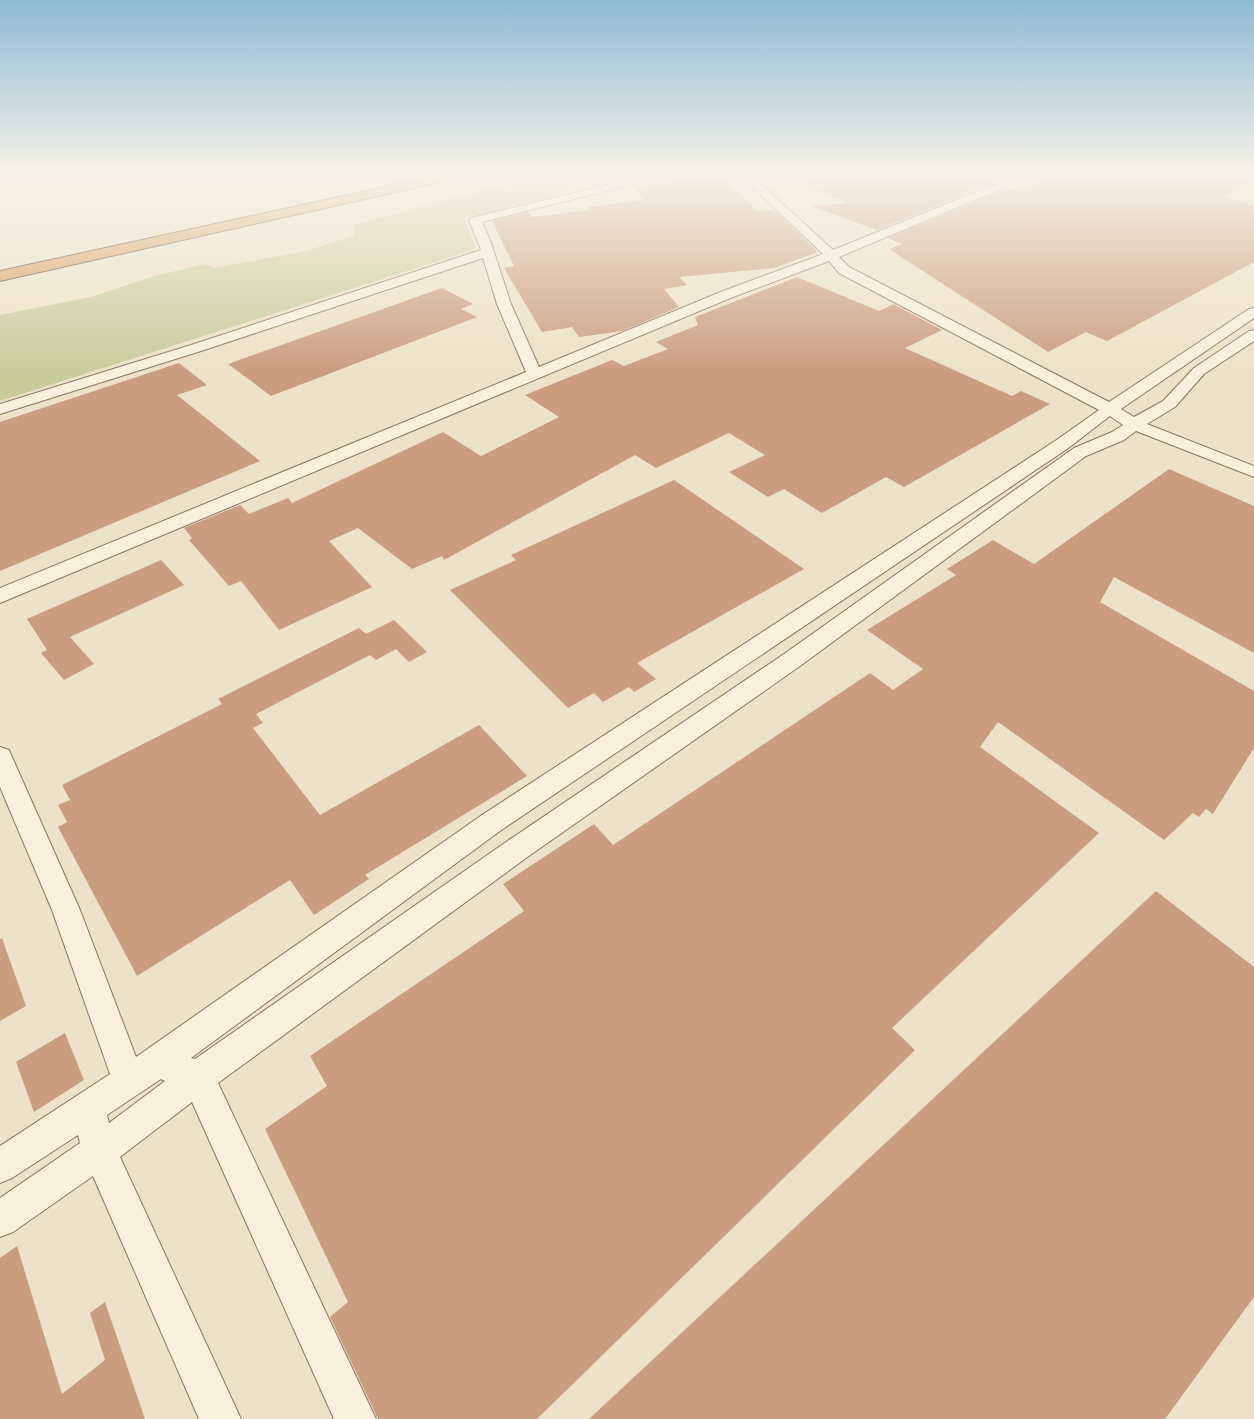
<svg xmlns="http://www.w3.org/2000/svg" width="1254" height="1419" font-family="'IBM Plex Serif',serif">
  <rect width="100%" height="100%" fill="#eee1c9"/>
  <path fill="#c8cc9d" d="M 553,175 L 637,175 L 464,218 L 476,249 L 0,401 L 0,315 L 91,297 L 154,276 L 206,264 L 213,268 L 307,251 L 355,235 L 353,225 L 484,190 Z"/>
  <g fill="#ca9d81">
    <path d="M 688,175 L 720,175 L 757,211 L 774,210 L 818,252 L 774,268 L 679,277 L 687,285 L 664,289 L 679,307 L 622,331 L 579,337 L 572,327 L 542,332 L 504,268 L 514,266 L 492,221 L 528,212 L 532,217 L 590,210 L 587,207 L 644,200 L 633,186 L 693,180 Z"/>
    <path d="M 832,175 L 963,175 L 992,183 L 877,230 L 811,206 L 849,203 L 799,185 Z"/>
    <path d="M 1057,175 L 1254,175 L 1254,182 L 1223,197 L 1254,205 L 1254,262 L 1107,341 L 1086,332 L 1048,352 L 889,249 L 903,244 L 888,238 L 1008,188 L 1015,190 Z"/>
    <path d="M 797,277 L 879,311 L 894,304 L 897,306 L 942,330 L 905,348 L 1012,396 L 1021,391 L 1050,404 L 904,487 L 886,477 L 822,513 L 784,489 L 768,497 L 729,472 L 765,455 L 729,433 L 656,468 L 635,455 L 444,560 L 442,556 L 412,569 L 358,528 L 329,541 L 372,587 L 279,630 L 241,581 L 229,586 L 189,540 L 192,538 L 184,528 L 240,505 L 249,514 L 288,498 L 292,503 L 443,432 L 481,456 L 559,417 L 525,395 L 612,360 L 624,366 L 668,349 L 656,342 L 698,325 L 695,317 Z"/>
    <path d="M 442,288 L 473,304 L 461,309 L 477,317 L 271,396 L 228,364 Z"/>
    <path d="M 179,363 L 207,385 L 177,395 L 260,461 L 0,571 L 0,422 Z"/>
    <path d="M 1169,469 L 1254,506 L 1254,653 L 1114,577 L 1100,602 L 1254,691 L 1254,748 L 1213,814 L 1206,809 L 1199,817 L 1193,813 L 1164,840 L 998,722 L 980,747 L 1099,833 L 892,1028 L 915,1050 L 537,1419 L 378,1419 L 330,1317 L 348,1302 L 265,1129 L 327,1086 L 310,1056 L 524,911 L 503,884 L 594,824 L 613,845 L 870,673 L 893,690 L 923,669 L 867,630 L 956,575 L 947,569 L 993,540 L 1034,564 Z"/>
    <path d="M 674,480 L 804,569 L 637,663 L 656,679 L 634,692 L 629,687 L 603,702 L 594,693 L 568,708 L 450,590 L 516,560 L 511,555 Z"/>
    <path d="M 161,560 L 184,585 L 70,637 L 94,664 L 64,680 L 41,653 L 47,650 L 27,619 Z"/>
    <path d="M 394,620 L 427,652 L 409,662 L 396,649 L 376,660 L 370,655 L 256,714 L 263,723 L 253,728 L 320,815 L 479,725 L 527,776 L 365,875 L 369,879 L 314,915 L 290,880 L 137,976 L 58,827 L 67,822 L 58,805 L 70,800 L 62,785 L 222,704 L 218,699 L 359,628 L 366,634 Z"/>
    <path d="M 1156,891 L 1254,967 L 1254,1297 L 1165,1419 L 589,1419 Z"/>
    <path d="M 2,938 L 26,1006 L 0,1021 L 0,939 Z"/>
    <path d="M 65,1033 L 84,1080 L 34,1112 L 16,1062 Z"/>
    <path d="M 17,1246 L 62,1394 L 105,1360 L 90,1313 L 105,1302 L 145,1419 L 0,1419 L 0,1258 Z"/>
  </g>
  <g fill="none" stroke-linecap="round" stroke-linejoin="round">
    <g stroke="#8a745e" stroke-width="2">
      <g id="minor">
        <path d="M 0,175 L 22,175 L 21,177 L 0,181 Z"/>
        <path d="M 648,175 L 664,175 L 663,177 L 482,222 L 491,243 L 511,304 L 539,367 L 723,291 L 823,254 L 740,175 L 751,175 L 833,250 L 1018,175 L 1031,175 L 1030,177 L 839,257 L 849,267 L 1109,402 L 1249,309 L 1254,308 L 1254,318 L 1121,409 L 1134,417 L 1163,401 L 1194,368 L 1249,331 L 1254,330 L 1254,341 L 1204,374 L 1175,407 L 1147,424 L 1254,466 L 1254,477 L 1136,431 L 1124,440 L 1086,456 L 800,666 L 526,858 L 218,1083 L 376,1419 L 334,1419 L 192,1102 L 120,1157 L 241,1419 L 199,1419 L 93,1176 L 13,1232 L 0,1237 L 0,1198 L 80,1143 L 78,1135 L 12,1178 L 0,1183 L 0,1146 L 110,1074 L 52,910 L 0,787 L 0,747 L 9,750 L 12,757 L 80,910 L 136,1057 L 482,815 L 1055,441 L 1099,410 L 839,273 L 829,261 L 733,297 L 0,603 L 0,588 L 526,372 L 497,304 L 483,258 L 201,351 L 0,414 L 0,404 L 191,345 L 481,250 L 469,220 L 471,218 ZM 1110,416 L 1123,425 L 1112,432 L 1074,448 L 784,654 L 506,842 L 195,1059 L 191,1058 L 500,831 L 1067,449 ZM 161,1079 L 165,1081 L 109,1123 L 107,1115 Z"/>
      </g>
    </g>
    <g stroke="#584232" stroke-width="2">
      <path id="highway" d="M 439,175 L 460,175 L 454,179 L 0,281 L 0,271 Z"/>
    </g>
    <use href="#minor" fill="#f8efdd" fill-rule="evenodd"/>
    <use href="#highway" fill="#d89e5f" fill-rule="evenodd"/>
  </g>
  <linearGradient id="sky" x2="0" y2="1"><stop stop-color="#8fbad6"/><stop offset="0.47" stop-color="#f7f2e7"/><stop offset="1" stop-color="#f7f2e7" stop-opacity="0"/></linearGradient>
  <rect width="1254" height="373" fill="url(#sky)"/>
</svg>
